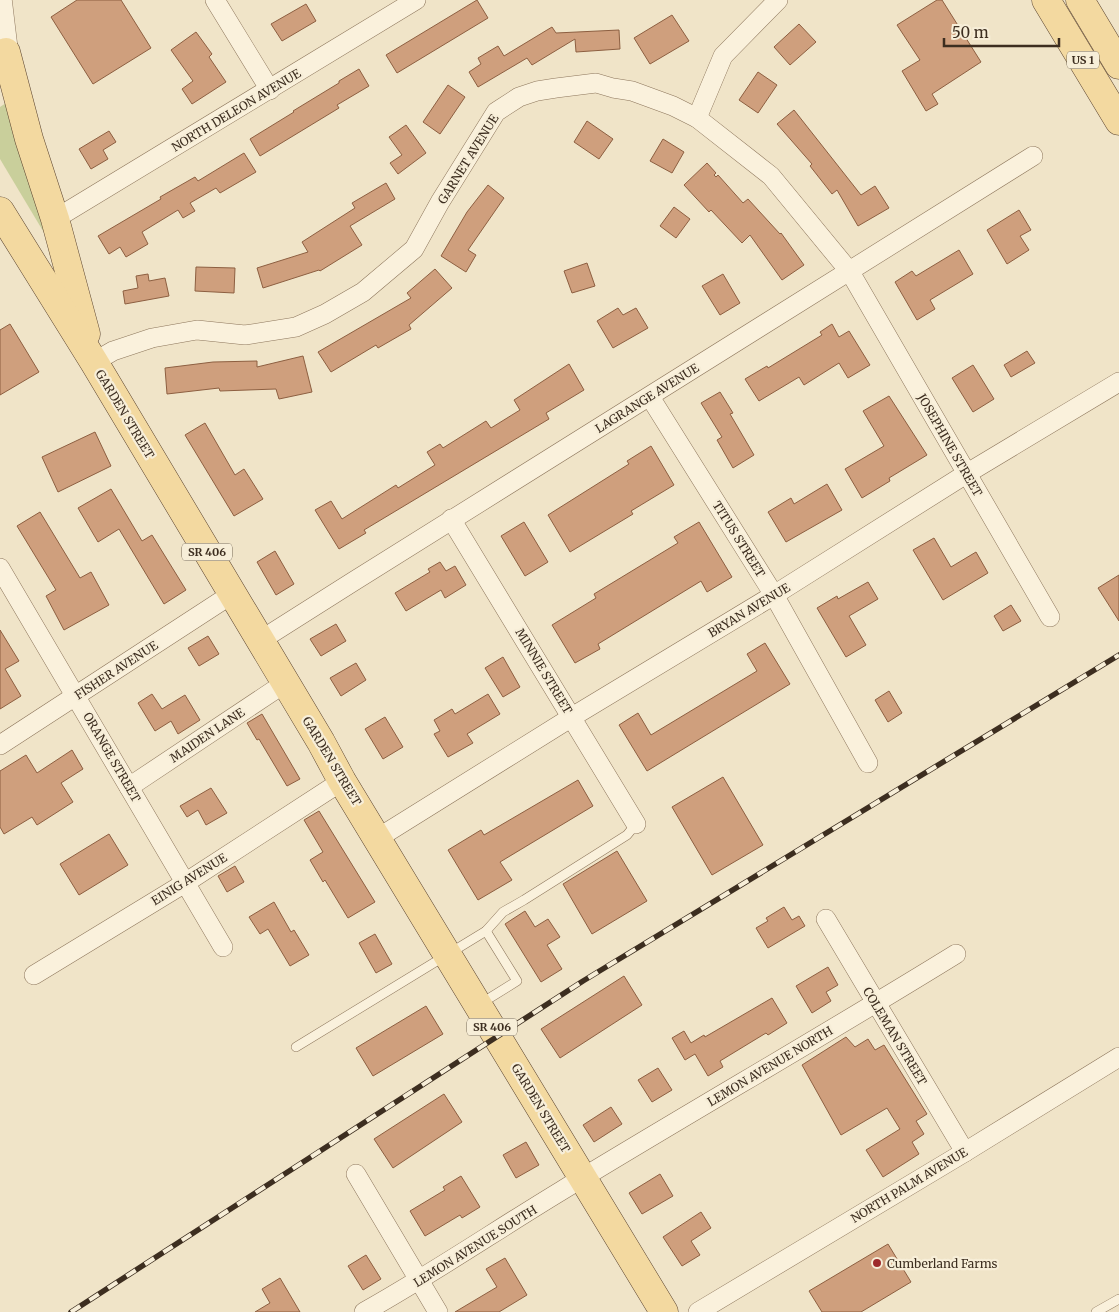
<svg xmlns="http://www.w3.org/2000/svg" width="1119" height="1312" font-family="Merriweather,serif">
  <rect width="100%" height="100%" fill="#f0e4c8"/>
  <path fill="#c9cf9b" d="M 9,101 L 46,236 L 0,159 L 0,107 Z"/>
  <g fill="#cf9f7d" stroke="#8d5f41">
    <path d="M 77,0 L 121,0 L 151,48 L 93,84 L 51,17 Z"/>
    <path d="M 477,0 L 488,18 L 397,73 L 386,55 Z"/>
    <path d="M 937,0 L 942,0 L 981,62 L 932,94 L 938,104 L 926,111 L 902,71 L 920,60 L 897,25 Z"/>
    <path d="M 306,4 L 316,21 L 282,41 L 271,24 Z"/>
    <path d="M 672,15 L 689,41 L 650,64 L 634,38 Z"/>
    <path d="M 799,24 L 816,42 L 790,65 L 774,47 Z"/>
    <path d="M 552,27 L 556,33 L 619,30 L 620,49 L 576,52 L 575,39 L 532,65 L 527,58 L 478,87 L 469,72 L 481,64 L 478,58 L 498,46 L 504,56 Z"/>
    <path d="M 196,32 L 212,54 L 209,57 L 226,82 L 192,104 L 182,89 L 193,81 L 171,50 Z"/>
    <path d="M 359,69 L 369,86 L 337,105 L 339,108 L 260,156 L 250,139 L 294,112 L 293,111 L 339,83 L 339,81 Z"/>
    <path d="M 758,72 L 777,85 L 758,113 L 739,100 Z"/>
    <path d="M 448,85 L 465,97 L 440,134 L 423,122 Z"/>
    <path d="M 794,110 L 861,195 L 875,186 L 889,208 L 858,226 L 837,190 L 832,194 L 810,166 L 812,164 L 777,124 Z"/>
    <path d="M 587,121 L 613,139 L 599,159 L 574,142 Z"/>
    <path d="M 406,125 L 426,153 L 398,174 L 390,163 L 402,155 L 389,137 Z"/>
    <path d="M 109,131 L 116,142 L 103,150 L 108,159 L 91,169 L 79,149 Z"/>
    <path d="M 663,139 L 684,152 L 672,173 L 650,161 Z"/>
    <path d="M 244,153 L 256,172 L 220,193 L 216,188 L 190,203 L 195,211 L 183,218 L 178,210 L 142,232 L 148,244 L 126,257 L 120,247 L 109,254 L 98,236 L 161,199 L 160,197 L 195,177 L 198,181 Z"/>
    <path d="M 707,163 L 716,173 L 714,175 L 716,177 L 718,175 L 743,203 L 748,199 L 780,234 L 781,233 L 804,265 L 782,280 L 750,235 L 742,243 L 711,210 L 709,212 L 684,185 Z"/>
    <path d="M 386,183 L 395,199 L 350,226 L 362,245 L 320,271 L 319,270 L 263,288 L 257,268 L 308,252 L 302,242 L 355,208 L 352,203 Z"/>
    <path d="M 488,185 L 504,198 L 468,250 L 476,255 L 466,272 L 441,256 L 467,212 Z"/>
    <path d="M 674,207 L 690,219 L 676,238 L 660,226 Z"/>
    <path d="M 1019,210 L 1031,230 L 1020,236 L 1029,250 L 1007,264 L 987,230 Z"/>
    <path d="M 959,250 L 973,274 L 930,300 L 935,309 L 917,320 L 895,282 L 912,271 L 916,276 Z"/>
    <path d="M 587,263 L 595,286 L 572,293 L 564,271 Z"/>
    <path d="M 196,267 L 235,268 L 234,293 L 195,291 Z"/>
    <path d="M 435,269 L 452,288 L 409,325 L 411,329 L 378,348 L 376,345 L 331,372 L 318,352 L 411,298 L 407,293 Z"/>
    <path d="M 148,274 L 149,281 L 165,278 L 169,296 L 125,304 L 123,291 L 138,288 L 136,276 Z"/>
    <path d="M 723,274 L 740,303 L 720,315 L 702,286 Z"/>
    <path d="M 618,308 L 623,315 L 636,308 L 648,328 L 613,348 L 597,321 Z"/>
    <path d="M 10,324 L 39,372 L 0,395 L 0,330 Z"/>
    <path d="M 832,324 L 839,337 L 849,331 L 870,365 L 848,378 L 839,363 L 804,385 L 799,377 L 759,401 L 745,379 L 767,366 L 768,368 L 822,335 L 820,332 Z"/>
    <path d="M 1027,351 L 1035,363 L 1011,377 L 1004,365 Z"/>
    <path d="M 303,356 L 312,392 L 279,399 L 276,389 L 220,391 L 219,388 L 167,394 L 165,368 L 213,362 L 257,361 L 257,367 Z"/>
    <path d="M 569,364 L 584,390 L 546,413 L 549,419 L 364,530 L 366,533 L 339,549 L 315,510 L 331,501 L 342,519 L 396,485 L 398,488 L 435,465 L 427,452 L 440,444 L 443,448 L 486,421 L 491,428 L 520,410 L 514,400 Z"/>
    <path d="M 973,365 L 994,399 L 973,412 L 952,378 Z"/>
    <path d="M 720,392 L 733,413 L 730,414 L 754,455 L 733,468 L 717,440 L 722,437 L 701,403 Z"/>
    <path d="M 889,396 L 927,455 L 889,478 L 890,481 L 862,498 L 845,469 L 884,446 L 863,411 Z"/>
    <path d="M 205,423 L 235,475 L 244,469 L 263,499 L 234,516 L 185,435 Z"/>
    <path d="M 95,432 L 111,466 L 58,492 L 42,457 Z"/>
    <path d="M 651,446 L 674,485 L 631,511 L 633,514 L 570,552 L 548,515 L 629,464 L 627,461 Z"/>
    <path d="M 827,484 L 842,510 L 786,542 L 768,512 L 791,498 L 794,504 Z"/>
    <path d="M 111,489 L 142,541 L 152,535 L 186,590 L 164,604 L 119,529 L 98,542 L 78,508 Z"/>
    <path d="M 40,512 L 80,578 L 91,572 L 109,605 L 64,630 L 46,596 L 56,590 L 17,526 Z"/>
    <path d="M 524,522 L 548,562 L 525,576 L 501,536 Z"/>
    <path d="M 699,522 L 732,577 L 707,592 L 701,581 L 598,644 L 600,649 L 575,663 L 552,625 L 596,598 L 594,594 L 678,543 L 674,537 Z"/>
    <path d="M 934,538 L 951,567 L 976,552 L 988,573 L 943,600 L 913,550 Z"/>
    <path d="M 275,551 L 294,584 L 276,595 L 257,562 Z"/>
    <path d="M 440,562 L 446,571 L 455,566 L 466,585 L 445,598 L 441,590 L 406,611 L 395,593 L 430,572 L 428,569 Z"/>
    <path d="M 1119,575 L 1119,621 L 1098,588 Z"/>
    <path d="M 868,582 L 878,599 L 849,616 L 866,645 L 846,657 L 817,608 L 837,596 L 838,599 Z"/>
    <path d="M 1011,605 L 1021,621 L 1003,631 L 994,616 Z"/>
    <path d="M 336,624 L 346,641 L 321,656 L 310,639 Z"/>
    <path d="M 0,630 L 19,661 L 5,669 L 21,696 L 0,709 Z"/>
    <path d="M 208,636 L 219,654 L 199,666 L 188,648 Z"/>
    <path d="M 765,643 L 790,684 L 647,771 L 619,725 L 638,713 L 651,735 L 757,671 L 747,654 Z"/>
    <path d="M 503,657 L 520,687 L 503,697 L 485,668 Z"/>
    <path d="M 356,663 L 366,680 L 341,696 L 330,678 Z"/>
    <path d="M 889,691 L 902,713 L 888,722 L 875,700 Z"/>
    <path d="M 152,694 L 162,709 L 185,695 L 200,720 L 178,734 L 171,721 L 155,731 L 138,703 Z"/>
    <path d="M 488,694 L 500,714 L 467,734 L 473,743 L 448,757 L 434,734 L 440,731 L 434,720 L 452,709 L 455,714 Z"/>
    <path d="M 262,714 L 300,779 L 287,786 L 259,739 L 257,740 L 247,723 Z"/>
    <path d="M 385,717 L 403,747 L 383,759 L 365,729 Z"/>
    <path d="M 72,750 L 83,769 L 61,783 L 73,802 L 37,825 L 32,817 L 4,834 L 0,827 L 0,771 L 26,755 L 37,773 Z"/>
    <path d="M 723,777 L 763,845 L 712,875 L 672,807 Z"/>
    <path d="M 578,780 L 593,806 L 500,862 L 512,880 L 478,900 L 448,850 L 481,830 L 484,835 Z"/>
    <path d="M 211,788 L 227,813 L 206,825 L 198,810 L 187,817 L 180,806 Z"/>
    <path d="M 319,811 L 375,902 L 348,918 L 325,880 L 323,882 L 310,860 L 323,852 L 304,820 Z"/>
    <path d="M 109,834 L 128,865 L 79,895 L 60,864 Z"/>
    <path d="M 617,851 L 647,901 L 592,934 L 563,884 Z"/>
    <path d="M 235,866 L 244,882 L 227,892 L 218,876 Z"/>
    <path d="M 274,902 L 291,932 L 294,930 L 309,955 L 290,966 L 268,929 L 260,934 L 249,917 Z"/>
    <path d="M 784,907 L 792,920 L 799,916 L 805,926 L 768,948 L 756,928 L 768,921 L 766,918 Z"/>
    <path d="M 525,911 L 535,927 L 548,919 L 560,937 L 547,945 L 562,969 L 541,982 L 505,924 Z"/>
    <path d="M 375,934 L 392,964 L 376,973 L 359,943 Z"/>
    <path d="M 828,967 L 838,985 L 826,992 L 831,1001 L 812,1013 L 796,986 Z"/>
    <path d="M 624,976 L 642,1005 L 560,1058 L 541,1029 Z"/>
    <path d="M 772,998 L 787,1023 L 768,1035 L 766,1033 L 720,1061 L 723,1067 L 708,1076 L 695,1054 L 685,1060 L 672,1038 L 684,1031 L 691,1043 L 704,1035 L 705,1037 Z"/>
    <path d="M 426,1006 L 443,1034 L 373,1076 L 356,1048 Z"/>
    <path d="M 846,1037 L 855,1047 L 868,1039 L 875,1050 L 884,1045 L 927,1114 L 916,1121 L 924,1134 L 912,1142 L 919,1154 L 883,1177 L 866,1150 L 900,1129 L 887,1108 L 841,1135 L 802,1065 Z"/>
    <path d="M 658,1068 L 672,1090 L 652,1102 L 638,1080 Z"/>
    <path d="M 444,1094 L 462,1122 L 393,1168 L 374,1139 Z"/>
    <path d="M 611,1107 L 622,1124 L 594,1142 L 583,1125 Z"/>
    <path d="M 526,1142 L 539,1165 L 516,1178 L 503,1155 Z"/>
    <path d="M 660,1174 L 673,1196 L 642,1214 L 629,1193 Z"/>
    <path d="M 461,1176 L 480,1207 L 462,1218 L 460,1215 L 425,1236 L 410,1211 L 445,1190 L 443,1187 Z"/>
    <path d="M 701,1212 L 711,1228 L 691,1241 L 700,1255 L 682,1266 L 663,1237 Z"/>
    <path d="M 888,1244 L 911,1282 L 861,1312 L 822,1312 L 809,1291 Z"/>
    <path d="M 366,1255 L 381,1279 L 363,1290 L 348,1266 Z"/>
    <path d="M 505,1258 L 527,1295 L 499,1312 L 455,1312 L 497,1287 L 486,1269 Z"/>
    <path d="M 280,1278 L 300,1312 L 255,1312 L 270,1303 L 262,1289 Z"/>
  </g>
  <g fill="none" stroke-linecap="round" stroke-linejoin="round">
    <g stroke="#8d765c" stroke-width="10">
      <g id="service">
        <path d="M 480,1004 L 517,981 L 486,931"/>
        <path d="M 296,1047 L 486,931 L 503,912 L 524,900 L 627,835 L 636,824"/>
        <path d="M 1096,1312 L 1119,1299"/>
      </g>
    </g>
    <g stroke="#8d765c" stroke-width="20">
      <g id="minor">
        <path d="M 215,0 L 270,90"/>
        <path d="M 697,118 L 723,56 L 778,0"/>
        <path d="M 55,219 L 416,0"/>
        <path d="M 94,362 L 113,351 L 152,338 L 197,330 L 245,335 L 296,327 L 325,314 L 363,292 L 414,249 L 440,202 L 496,112 L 519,97 L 537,91 L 556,88 L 596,83 L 613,88 L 632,91 L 673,106 L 697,118 L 771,176 L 850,272 L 1050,617"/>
        <path d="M 650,397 L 774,595 L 868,763"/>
        <path d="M 451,519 L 636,824"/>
        <path d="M 0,568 L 223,947"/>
        <path d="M 261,640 C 517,477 776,319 1033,156"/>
        <path d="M 0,745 L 232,594"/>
        <path d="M 129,787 L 285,683"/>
        <path d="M 378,838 L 572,717 L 774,595 L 966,474 L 1119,382"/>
        <path d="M 826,919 L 965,1152"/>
        <path d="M 34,975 L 185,883 L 342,781"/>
        <path d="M 356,1174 L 438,1312"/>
        <path d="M 364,1312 C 432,1274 495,1231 561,1191 C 692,1111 825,1035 956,954"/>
        <path d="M 698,1312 L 965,1152 L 1119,1057"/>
      </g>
    </g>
    <g stroke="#8d765c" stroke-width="25">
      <path id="tertiary" d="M 0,2 L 6,52 L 2,70"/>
    </g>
    <g stroke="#5b4430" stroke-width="29">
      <g id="primary">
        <path d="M 1046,0 L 1119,121"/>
        <path d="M 1080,0 L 1119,65"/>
        <path d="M 6,52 L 29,139 L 55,219 L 86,334"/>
        <path d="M 0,211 L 94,362 L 321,742 L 342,781 L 664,1312"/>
      </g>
    </g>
    <use href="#service" stroke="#faf1dc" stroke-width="9"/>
    <use href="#minor" stroke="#faf1dc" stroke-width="19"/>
    <use href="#tertiary" stroke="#faf1dc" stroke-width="24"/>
    <use href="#primary" stroke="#f3d9a0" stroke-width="28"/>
    <g stroke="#3d2e20" stroke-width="5.5">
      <path id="rail" d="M 71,1312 L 583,981 L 1119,655"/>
    </g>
    <use href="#rail" stroke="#f7eed8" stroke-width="4" stroke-dasharray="11" stroke-linecap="butt"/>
  </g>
  <circle fill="#9e2a2b" stroke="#f7eed8" stroke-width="2" cx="877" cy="1263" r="5"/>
  <g text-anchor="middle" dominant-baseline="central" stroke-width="4.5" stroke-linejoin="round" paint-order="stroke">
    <g fill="#f7eed8" stroke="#756857" stroke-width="1">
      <rect x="1067" y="51.5" width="32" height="17" rx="4"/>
      <rect x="182" y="543.5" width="50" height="17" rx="4"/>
      <rect x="467" y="1018.5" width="50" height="17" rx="4"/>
    </g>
    <g font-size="11" font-weight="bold" fill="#3d2e20">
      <text x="1083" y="60">US 1</text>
      <text x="207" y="552">SR 406</text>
      <text x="492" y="1027">SR 406</text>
    </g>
    <g font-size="12" fill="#3d2e20" stroke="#f7eed8">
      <text transform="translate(236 110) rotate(-31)">NORTH DELEON AVENUE</text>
      <text transform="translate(468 159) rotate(-58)">GARNET AVENUE</text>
      <text transform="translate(647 398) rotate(-32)">LAGRANGE AVENUE</text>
      <text transform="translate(125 414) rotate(59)">GARDEN STREET</text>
      <text transform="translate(950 445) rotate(60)">JOSEPHINE STREET</text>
      <text transform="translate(739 539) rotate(58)">TITUS STREET</text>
      <text transform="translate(749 610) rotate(-31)">BRYAN AVENUE</text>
      <text transform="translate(116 670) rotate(-33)">FISHER AVENUE</text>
      <text transform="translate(544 671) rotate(59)">MINNIE STREET</text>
      <text transform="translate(207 735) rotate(-34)">MAIDEN LANE</text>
      <text transform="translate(112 757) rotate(60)">ORANGE STREET</text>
      <text transform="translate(332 761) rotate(59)">GARDEN STREET</text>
      <text transform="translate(189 879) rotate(-32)">EINIG AVENUE</text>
      <text transform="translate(895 1036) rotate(59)">COLEMAN STREET</text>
      <text transform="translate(770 1066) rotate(-31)">LEMON AVENUE NORTH</text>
      <text transform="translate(541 1108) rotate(59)">GARDEN STREET</text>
      <text transform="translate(909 1185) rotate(-31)">NORTH PALM AVENUE</text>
      <text transform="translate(475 1246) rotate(-32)">LEMON AVENUE SOUTH</text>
    </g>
    <g font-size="12" fill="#3d2e20" stroke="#f7eed8" text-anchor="start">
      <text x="887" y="1263">Cumberland Farms</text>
    </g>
  </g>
  <path d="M944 38v8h115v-8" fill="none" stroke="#3d2e20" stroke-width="2.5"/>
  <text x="952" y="38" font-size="15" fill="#3d2e20" stroke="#f7eed8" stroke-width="4" paint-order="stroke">50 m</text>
</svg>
